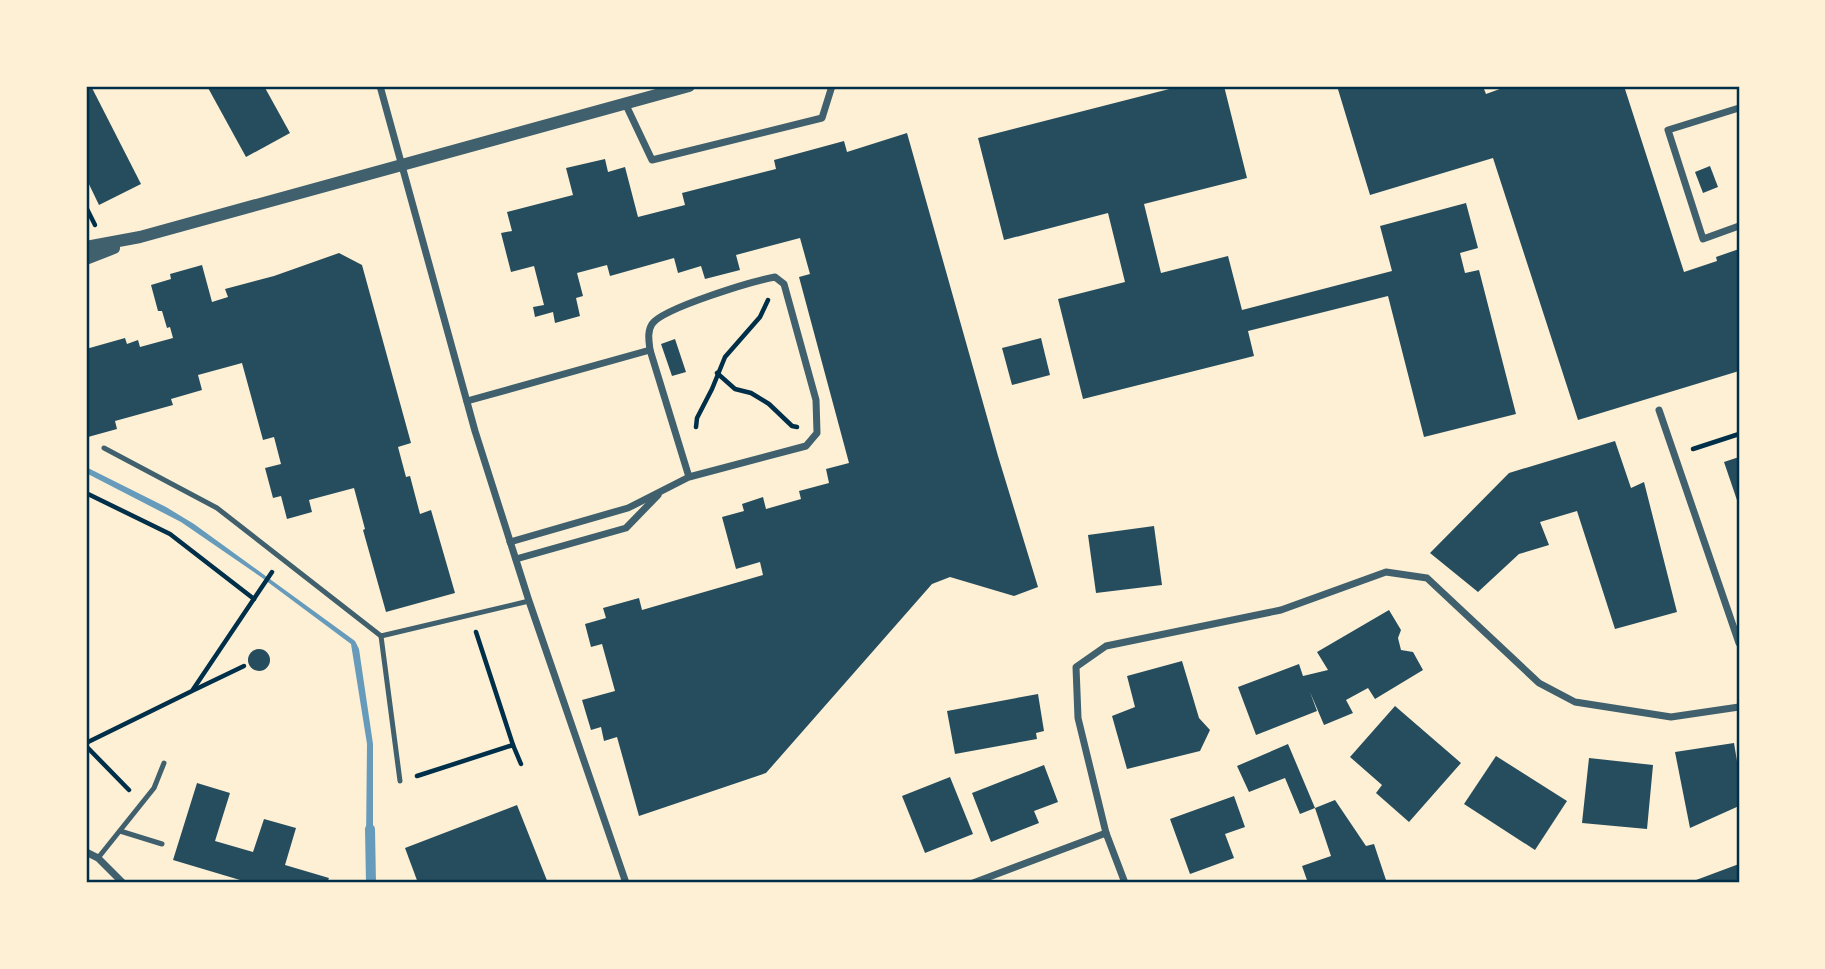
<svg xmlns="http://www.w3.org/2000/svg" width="1825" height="969" font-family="'Roboto Condensed',sans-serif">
  <rect width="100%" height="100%" fill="#fdf0d5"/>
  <path fill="#669bbc" d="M 86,467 L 166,507 L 194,524 L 355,641 L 359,649 L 373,744 L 373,841 L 366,842 L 367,744 L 351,644 L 261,577 L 181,522 L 86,473 Z"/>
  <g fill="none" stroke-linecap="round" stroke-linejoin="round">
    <path stroke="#669bbc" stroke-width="10" d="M 370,829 L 371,883"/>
  </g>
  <g fill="#264d5e">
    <path d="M 86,86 L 91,86 L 141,184 L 99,205 L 86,178 Z"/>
    <path d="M 207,86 L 264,86 L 290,133 L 246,157 Z"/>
    <path d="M 1181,86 L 1224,86 L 1247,178 L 1144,204 L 1161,273 L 1228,256 L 1242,310 L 1392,271 L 1380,226 L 1466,203 L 1478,248 L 1460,253 L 1465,273 L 1479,270 L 1516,414 L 1424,437 L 1388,296 L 1248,331 L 1254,356 L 1083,399 L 1058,299 L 1125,282 L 1108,213 L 1004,240 L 978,138 Z"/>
    <path d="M 1337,86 L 1493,86 L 1484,89 L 1486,94 L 1508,86 L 1624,86 L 1684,272 L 1717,261 L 1716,257 L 1739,249 L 1739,371 L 1578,420 L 1493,158 L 1370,195 Z"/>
    <path d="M 907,133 L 998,456 L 1038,587 L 1014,596 L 950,577 L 932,584 L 766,773 L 639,816 L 617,737 L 604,741 L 601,727 L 591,730 L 582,700 L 615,691 L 602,644 L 591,647 L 585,624 L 606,618 L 603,608 L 639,598 L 642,610 L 763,575 L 760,562 L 736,569 L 722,517 L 744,511 L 742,504 L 763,497 L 766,509 L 801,499 L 799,491 L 829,483 L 826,469 L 849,463 L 799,277 L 810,274 L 800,238 L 736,255 L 740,270 L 705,279 L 701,266 L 678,273 L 674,258 L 610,276 L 607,265 L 577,273 L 583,296 L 576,298 L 580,316 L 555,323 L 553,312 L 535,317 L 533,307 L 544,305 L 534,266 L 511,272 L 501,233 L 512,231 L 507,212 L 573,195 L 566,168 L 605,159 L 608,172 L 625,167 L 638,217 L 685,205 L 682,193 L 776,169 L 774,160 L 844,141 L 847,152 Z"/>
    <path d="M 1710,166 L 1718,187 L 1703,193 L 1695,172 Z"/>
    <path d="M 339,253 L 362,265 L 411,443 L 398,447 L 406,477 L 410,476 L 420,514 L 431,510 L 455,593 L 386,612 L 363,530 L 365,529 L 354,488 L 309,500 L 312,512 L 287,519 L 281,496 L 273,498 L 265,468 L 281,464 L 274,437 L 263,440 L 242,363 L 198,375 L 202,390 L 171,399 L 173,405 L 115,421 L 117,429 L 88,437 L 86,427 L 86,349 L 125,338 L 127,344 L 138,340 L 140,347 L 173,338 L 170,327 L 167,328 L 162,311 L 158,311 L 151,285 L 171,279 L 170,274 L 202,265 L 212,302 L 228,297 L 225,289 L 274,276 Z"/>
    <path d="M 1041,338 L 1050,375 L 1012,385 L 1002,348 Z"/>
    <path d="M 675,339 L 686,372 L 672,376 L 661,344 Z"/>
    <path d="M 1615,441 L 1631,488 L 1644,482 L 1677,612 L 1615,629 L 1577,511 L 1540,522 L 1549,545 L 1519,554 L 1478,592 L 1430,553 L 1509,473 Z"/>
    <path d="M 1739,457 L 1739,506 L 1724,462 Z"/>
    <path d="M 1154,526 L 1162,585 L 1096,593 L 1088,535 Z"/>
    <path d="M 1389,610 L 1401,630 L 1398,638 L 1401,650 L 1413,652 L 1423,670 L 1375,699 L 1368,688 L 1346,700 L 1353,713 L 1324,725 L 1310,692 L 1317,711 L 1256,735 L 1238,687 L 1299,664 L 1303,676 L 1328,670 L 1317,652 Z"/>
    <circle cx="259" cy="660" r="11"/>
    <path d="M 1182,661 L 1199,718 L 1210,730 L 1200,751 L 1127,769 L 1112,716 L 1135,707 L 1127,676 Z"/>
    <path d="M 1038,694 L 1044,731 L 1036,733 L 1037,739 L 955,754 L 947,711 Z"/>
    <path d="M 1395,706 L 1461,763 L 1409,822 L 1376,793 L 1382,785 L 1350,757 Z"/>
    <path d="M 1734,743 L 1739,773 L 1739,806 L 1690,828 L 1675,752 Z"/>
    <path d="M 1288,744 L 1315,808 L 1335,800 L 1366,846 L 1374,844 L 1387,883 L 1308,883 L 1302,866 L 1331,856 L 1315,808 L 1300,814 L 1285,778 L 1249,792 L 1237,766 Z"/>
    <path d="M 1496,756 L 1567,801 L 1535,850 L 1464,804 Z"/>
    <path d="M 1589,758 L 1653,765 L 1647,829 L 1582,823 Z"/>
    <path d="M 1044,765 L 1058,802 L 1034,811 L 1039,823 L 991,842 L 972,793 Z"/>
    <path d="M 950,777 L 973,834 L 925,853 L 902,796 Z"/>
    <path d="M 197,783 L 230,793 L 215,841 L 253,852 L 264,819 L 296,828 L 285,865 L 329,878 L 327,883 L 250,883 L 173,860 Z"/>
    <path d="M 1234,796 L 1245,827 L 1225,834 L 1234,858 L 1190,874 L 1170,819 Z"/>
    <path d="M 517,805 L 548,883 L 418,883 L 405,848 Z"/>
    <path d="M 1739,864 L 1739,883 L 1688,883 Z"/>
  </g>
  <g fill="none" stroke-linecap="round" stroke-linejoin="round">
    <g stroke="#003049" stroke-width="4.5">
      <path d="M 86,207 L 95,225"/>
      <path d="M 717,373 L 735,389 L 751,393 L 769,404 L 792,426 L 797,427"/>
      <path d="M 696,427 L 697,418 L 712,389 L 725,357 L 760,317 L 768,300"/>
      <path d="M 1693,449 L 1739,434"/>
      <path d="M 86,493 L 170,534 L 254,599"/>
      <path d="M 476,632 L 513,745"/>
      <path d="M 194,690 L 244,666"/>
      <path d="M 86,743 L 192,691 L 272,572"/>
      <path d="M 86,746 L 129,790"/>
      <path d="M 417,776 L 513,745 L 521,764"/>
    </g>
    <g stroke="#3f606c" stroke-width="5">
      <path d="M 104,448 L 217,508 L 381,636"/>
      <path d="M 400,781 L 381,636 L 529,601"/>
      <path d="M 120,831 L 162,844"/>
      <path d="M 98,858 L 154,788 L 164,763"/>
    </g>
    <g stroke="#3f606c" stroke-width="7">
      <path d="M 380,86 L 475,431 L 529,601 L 626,883"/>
      <path d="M 625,103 L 652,160 L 822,118 L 832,86"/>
      <path d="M 1739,108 L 1668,130 L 1703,239 L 1739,226"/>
      <path d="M 467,401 L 650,350"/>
      <path d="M 1659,410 L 1739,643"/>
      <path d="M 510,542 L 628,508 L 689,477 L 806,446 L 817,433 L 816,400 L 784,284 L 775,277 C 753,281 663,308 652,324 C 647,332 649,341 650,350 L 689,477"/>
      <path d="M 516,559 L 626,528 L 658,495"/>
      <path d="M 86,852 L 98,858 L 123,883"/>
      <path d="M 973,883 L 1106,833"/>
      <path d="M 1125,883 L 1106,833 L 1078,718 L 1076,667 L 1106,646 L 1281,610 L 1386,572 L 1427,578 L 1539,683 L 1575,702 L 1671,717 L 1739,707"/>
    </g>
    <g stroke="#3f606c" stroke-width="12">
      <path d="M 86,247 L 140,237 L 689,86"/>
      <path d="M 86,259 L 114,248"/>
    </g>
  </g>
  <rect width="1825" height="969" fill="none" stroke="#fdf0d5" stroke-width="175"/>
  <rect x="88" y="88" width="1650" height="793" fill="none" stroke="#003049" stroke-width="2.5"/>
</svg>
